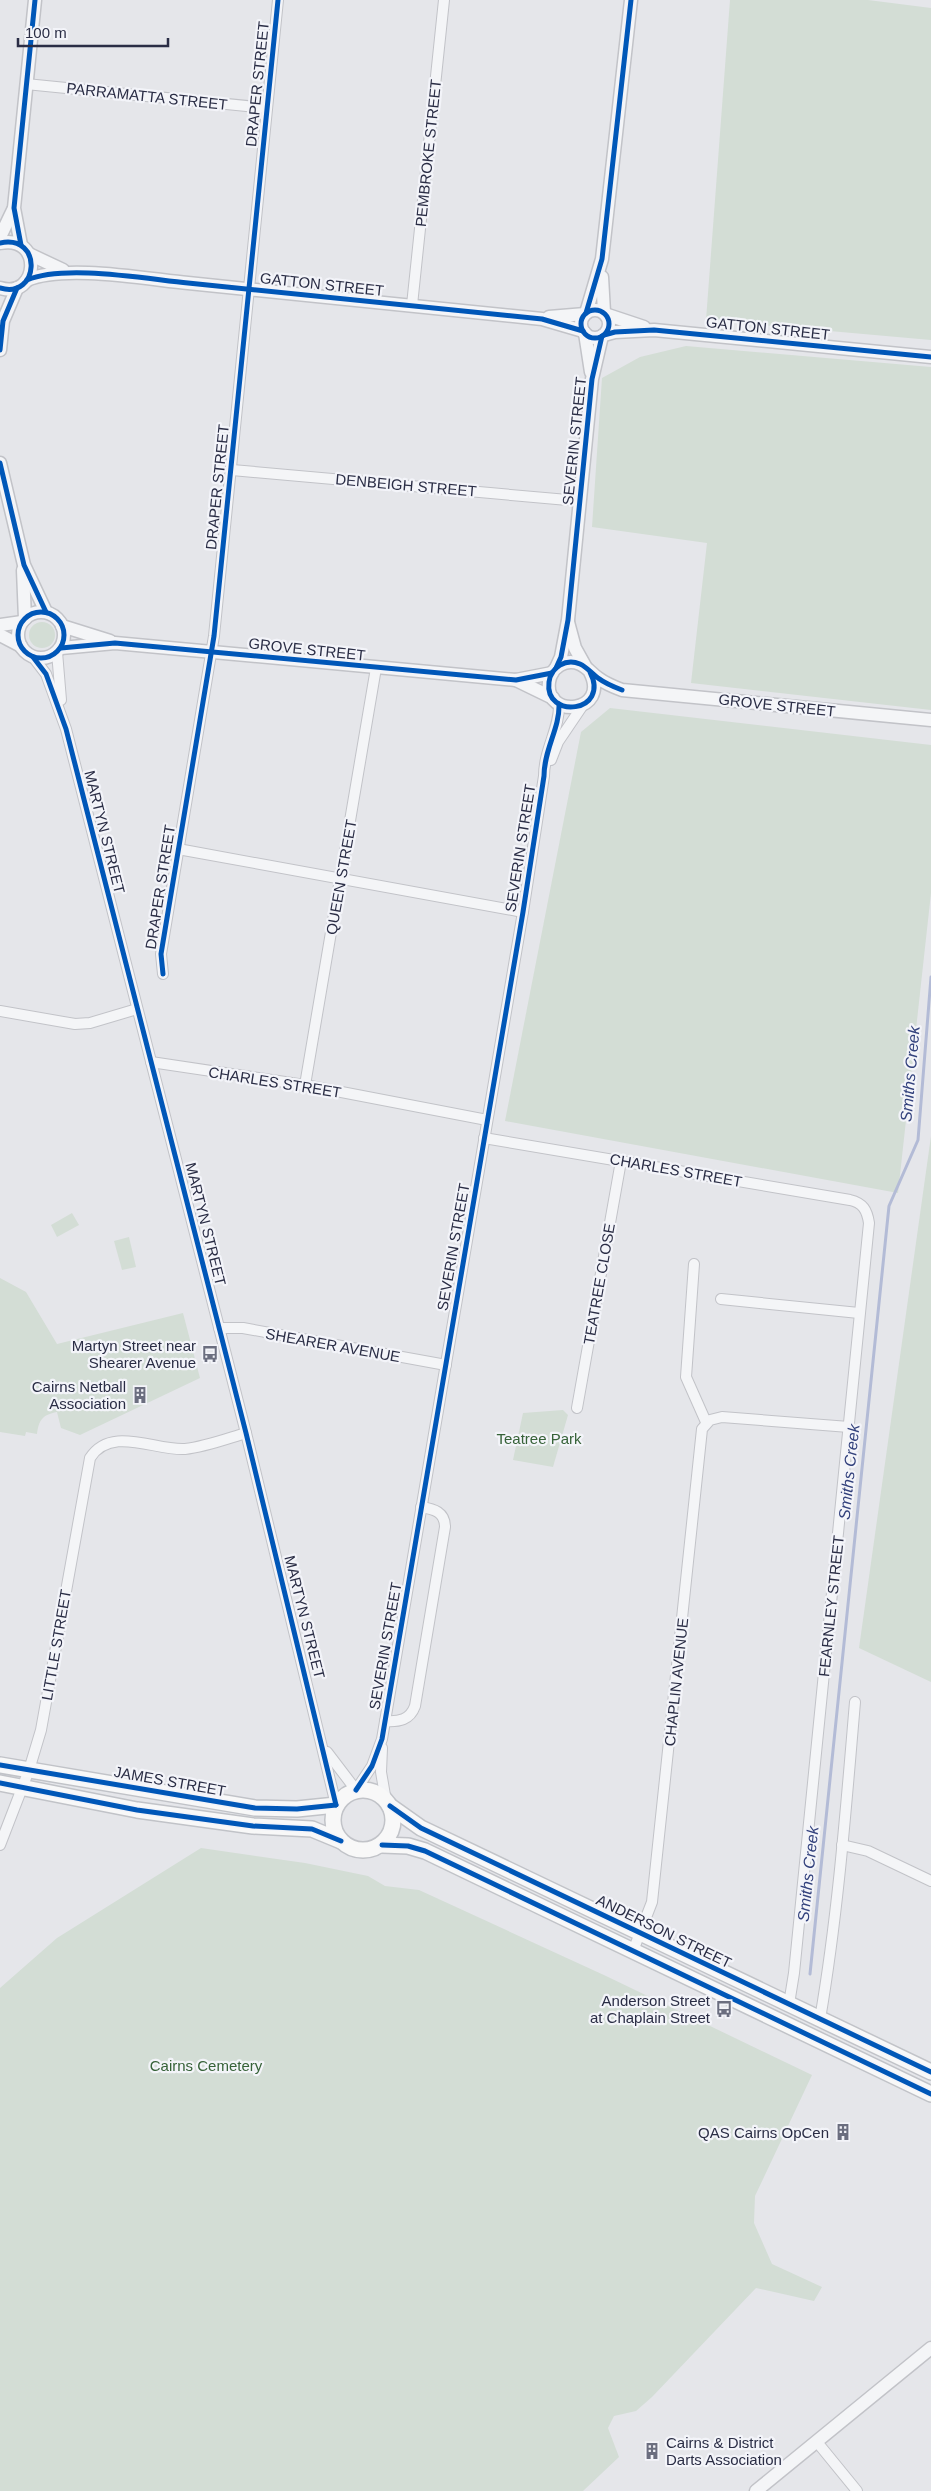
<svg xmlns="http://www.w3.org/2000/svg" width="931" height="2491" font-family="Arial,sans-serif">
  <rect width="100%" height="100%" fill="#e5e6ea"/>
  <g fill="#d3ddd5">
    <path d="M 730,0 L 868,0 L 931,8 L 931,340 L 706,320 Z"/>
    <path d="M 686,346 L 931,367 L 931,710 L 691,683 L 707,543 L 592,527 L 602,378 L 640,357 Z"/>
    <circle cx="42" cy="635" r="13"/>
    <path d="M 610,708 L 931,745 L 931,893 L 898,1193 L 505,1121 L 581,732 Z"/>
    <path d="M 931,1136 L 931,1682 L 859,1648 Z"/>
    <path d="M 72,1213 L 79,1225 L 57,1237 L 51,1225 Z"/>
    <path d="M 129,1237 L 136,1267 L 122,1270 L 114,1241 Z"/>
    <path d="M 0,1278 L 26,1292 L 57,1344 L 183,1313 L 200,1378 L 80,1435 L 61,1428 L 57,1412 C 42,1415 39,1420 37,1434 L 26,1432 L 25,1436 L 0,1432 Z"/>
    <path d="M 563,1410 L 568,1415 L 553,1467 L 513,1460 L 523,1413 Z"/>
    <path d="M 201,1848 L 305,1863 L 368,1876 L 385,1886 L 419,1890 L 606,1976 L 812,2075 L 755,2196 L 754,2223 L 772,2264 L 822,2287 L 814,2301 L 756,2288 L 652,2397 L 636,2411 L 614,2416 L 608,2428 L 619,2457 L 583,2491 L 0,2491 L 0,1988 L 57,1938 Z"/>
  </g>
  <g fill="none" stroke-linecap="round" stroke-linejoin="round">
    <path stroke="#b3bbd6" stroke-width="3" d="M 810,1974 L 889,1206 L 918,1140 L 931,977"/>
    <g stroke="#c2c3c8" stroke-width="12">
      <g id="minor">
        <path d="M 26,84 L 267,108"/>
        <path d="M 412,305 L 444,0"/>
        <path d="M 232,470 L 579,501"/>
        <path d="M 57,652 L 61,700"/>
        <path d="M 33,657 L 46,674 L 66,729 L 246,1433 L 336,1805"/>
        <path d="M 551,760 L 558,742 L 583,705"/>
        <path d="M 178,849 L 523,912"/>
        <path d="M 163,974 L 161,954 L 214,636 L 278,0"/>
        <path d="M 0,1011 L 75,1024 L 90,1023 L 137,1009"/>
        <path d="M 151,1062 L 305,1085 L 487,1120"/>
        <path d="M 305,1085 L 376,668"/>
        <path d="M 484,1138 L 850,1200 C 863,1203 867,1210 869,1223 L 794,1973 L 789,2004"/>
        <path d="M 694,1264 L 686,1377 L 706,1422"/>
        <path d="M 721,1299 L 859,1313"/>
        <path d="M 219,1328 L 243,1328 L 446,1365"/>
        <path d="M 577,1408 L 621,1161"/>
        <path d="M 385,1721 C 399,1722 410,1720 415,1706 L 445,1527 C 445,1512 434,1509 421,1507"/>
        <path d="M 382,1748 L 381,1772 L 386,1801"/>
        <path d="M 327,1752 L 356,1790"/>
        <path d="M 356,1790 L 372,1766 L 382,1739 L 523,912 L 544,776 C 544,749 560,728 559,704"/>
        <path d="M 0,1845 L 29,1770 L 41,1730 L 90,1458 C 111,1425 155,1451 185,1449 C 205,1447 226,1439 246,1433"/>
        <path d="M 842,1845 L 868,1851 L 931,1881"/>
        <path d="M 633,1951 L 652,1902 L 702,1429 L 710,1420 L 722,1417 L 849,1427"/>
        <path d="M 820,2019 C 838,1914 846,1808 855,1702"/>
        <path d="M 817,2442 L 857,2491"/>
      </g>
    </g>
    <g stroke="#c2c3c8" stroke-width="15">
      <g id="tertiary">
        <path d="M 0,237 L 13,210"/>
        <path d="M 0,243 C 44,234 39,300 0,288"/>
        <path d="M 21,245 L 14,208 L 35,0"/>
        <path d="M 29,254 L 63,270"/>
        <path d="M 602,277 L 604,312"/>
        <path d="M 27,280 C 65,264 146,279 188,283 C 306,294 424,306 542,319 L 583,331"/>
        <circle cx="595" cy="324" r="14"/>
        <path d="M 586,313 L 602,259 L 631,0"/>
        <path d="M 605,314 L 644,327"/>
        <path d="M 549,317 L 585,314"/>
        <path d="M 585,333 L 591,372"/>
        <path d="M 604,335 L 615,332 L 654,330 L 931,357"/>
        <path d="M 0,350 L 3,321 L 17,288"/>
        <path d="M 0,463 L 24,565 L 46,612"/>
        <path d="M 23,570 L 25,619"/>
        <circle cx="41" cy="635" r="23"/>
        <path d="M 568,622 L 575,648 L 585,666"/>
        <path d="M 0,625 L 22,622"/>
        <path d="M 62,626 L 110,641"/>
        <path d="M 0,635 L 21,646"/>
        <path d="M 61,648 L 115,643 L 516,680 L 552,673"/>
        <path d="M 556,668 L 561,657 L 568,620 L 592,379 L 602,336"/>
        <path d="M 590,672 C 611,713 544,720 549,682 C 551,667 566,658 580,664 C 587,667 592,674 598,678 C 606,684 614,687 622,690 L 931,720"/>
        <path d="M 516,680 L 553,698"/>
        <path d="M 756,2491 L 931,2348"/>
      </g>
    </g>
    <g stroke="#c1c3c8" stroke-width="18">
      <g id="primary">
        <path d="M 0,1765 L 255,1808 L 297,1809 L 336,1805"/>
        <path d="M 0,1783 L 137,1810 L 253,1826 L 312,1829 L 341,1841"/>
        <circle cx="363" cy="1820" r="30"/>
        <path d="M 390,1806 L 421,1828 L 931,2072"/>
        <path d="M 382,1845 L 408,1846 L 425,1851 L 931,2094"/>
      </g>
    </g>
    <use href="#minor" stroke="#f4f5f7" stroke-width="10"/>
    <use href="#tertiary" stroke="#f4f5f7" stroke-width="12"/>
    <use href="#primary" stroke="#f8f8f8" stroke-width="15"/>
    <g stroke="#f3f4f9" stroke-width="8">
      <g id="cycleway">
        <path d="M 0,243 C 44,234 39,300 0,288"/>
        <path d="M 21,245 L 14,208 L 35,0"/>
        <path d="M 27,280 C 65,264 146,279 188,283 C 306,294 424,306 542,319 L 583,331"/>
        <circle cx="595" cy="324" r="14"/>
        <path d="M 586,313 L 602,259 L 631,0"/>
        <path d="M 604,335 L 615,332 L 654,330 L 931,357"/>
        <path d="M 0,350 L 3,321 L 17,288"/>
        <path d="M 0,463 L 24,565 L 46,612"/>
        <circle cx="41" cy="635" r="23"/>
        <path d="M 61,648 L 115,643 L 516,680 L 552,673"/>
        <path d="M 33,657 L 46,674 L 66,729 L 246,1433 L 336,1805"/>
        <path d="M 556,668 L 561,657 L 568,620 L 592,379 L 602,336"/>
        <path d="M 590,672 C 611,713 544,720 549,682 C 551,667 566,658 580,664 C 587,667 592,674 598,678 C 606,684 614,687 622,690"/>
        <path d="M 163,974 L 161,954 L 214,636 L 278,0"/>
        <path d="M 0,1765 L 255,1808 L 297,1809 L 336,1805"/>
        <path d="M 0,1783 L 137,1810 L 253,1826 L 312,1829 L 341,1841"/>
        <path d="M 356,1790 L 372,1766 L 382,1739 L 523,912 L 544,776 C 544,749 560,728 559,704"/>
        <path d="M 390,1806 L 421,1828 L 931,2072"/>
        <path d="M 382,1845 L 408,1846 L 425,1851 L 931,2094"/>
      </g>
    </g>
    <use href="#cycleway" stroke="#0057b8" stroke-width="5"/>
  </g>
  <defs>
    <g id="bus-bare" transform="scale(1.35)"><path d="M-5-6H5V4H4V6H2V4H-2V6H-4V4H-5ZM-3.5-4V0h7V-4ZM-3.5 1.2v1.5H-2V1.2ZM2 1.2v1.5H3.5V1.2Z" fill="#6b6e7f" stroke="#f3f4f9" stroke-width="2.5" paint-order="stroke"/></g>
    <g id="building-bare" transform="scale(1.35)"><path d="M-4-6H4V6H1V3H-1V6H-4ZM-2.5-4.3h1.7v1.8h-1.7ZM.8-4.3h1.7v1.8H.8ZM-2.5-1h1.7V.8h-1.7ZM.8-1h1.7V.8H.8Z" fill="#6b6e7f" stroke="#f3f4f9" stroke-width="2.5" paint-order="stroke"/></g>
  </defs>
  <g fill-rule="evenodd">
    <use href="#bus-bare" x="210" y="1354"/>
    <use href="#building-bare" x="140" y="1395"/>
    <use href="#bus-bare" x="724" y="2009"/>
    <use href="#building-bare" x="843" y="2132"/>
    <use href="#building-bare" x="652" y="2451"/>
  </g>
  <g text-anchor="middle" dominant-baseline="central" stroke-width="4.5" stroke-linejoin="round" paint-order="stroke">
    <g font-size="15" fill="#2a2d45" stroke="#f3f4f9">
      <text transform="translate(257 84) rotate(-84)">DRAPER STREET</text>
      <text transform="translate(147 96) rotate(6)">PARRAMATTA STREET</text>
      <text transform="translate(428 153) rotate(-84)">PEMBROKE STREET</text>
      <text transform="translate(322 284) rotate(6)">GATTON STREET</text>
      <text transform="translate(768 328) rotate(6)">GATTON STREET</text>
      <text transform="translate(574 441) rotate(-84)">SEVERIN STREET</text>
      <text transform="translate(406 485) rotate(5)">DENBEIGH STREET</text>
      <text transform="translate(217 487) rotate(-84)">DRAPER STREET</text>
      <text transform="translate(307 649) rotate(6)">GROVE STREET</text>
      <text transform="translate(777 705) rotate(6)">GROVE STREET</text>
      <text transform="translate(105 832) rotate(76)">MARTYN STREET</text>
      <text transform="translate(520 848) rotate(-81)">SEVERIN STREET</text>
      <text transform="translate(341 877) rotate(-80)">QUEEN STREET</text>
      <text transform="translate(160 887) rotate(-81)">DRAPER STREET</text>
      <text transform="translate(275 1082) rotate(9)">CHARLES STREET</text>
      <text transform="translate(676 1170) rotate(10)">CHARLES STREET</text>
      <text transform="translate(206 1224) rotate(76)">MARTYN STREET</text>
      <text transform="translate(453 1247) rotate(-80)">SEVERIN STREET</text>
      <text transform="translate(599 1284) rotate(-80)">TEATREE CLOSE</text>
      <text transform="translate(333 1345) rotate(10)">SHEARER AVENUE</text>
      <text transform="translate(831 1606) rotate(-84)">FEARNLEY STREET</text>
      <text transform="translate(305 1617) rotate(76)">MARTYN STREET</text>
      <text transform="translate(56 1645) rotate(-80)">LITTLE STREET</text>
      <text transform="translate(385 1646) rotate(-80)">SEVERIN STREET</text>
      <text transform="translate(676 1682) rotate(-84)">CHAPLIN AVENUE</text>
      <text transform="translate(170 1781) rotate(10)">JAMES STREET</text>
      <text transform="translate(664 1931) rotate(26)">ANDERSON STREET</text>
    </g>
    <g font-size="15" fill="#2a2d45" stroke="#f3f4f9" text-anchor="end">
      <text x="196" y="1345">Martyn Street near<tspan x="196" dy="17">Shearer Avenue</tspan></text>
      <text x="126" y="1386">Cairns Netball<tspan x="126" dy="17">Association</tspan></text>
      <text x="710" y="2000">Anderson Street<tspan x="710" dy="17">at Chaplain Street</tspan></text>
      <text x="829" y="2132">QAS Cairns OpCen</text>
      <text x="666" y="2442" text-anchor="start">Cairns &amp; District<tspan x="666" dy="17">Darts Association</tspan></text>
    </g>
    <g font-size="15" fill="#366238" stroke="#f3f4f9">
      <text x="539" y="1438">Teatree Park</text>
      <text x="206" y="2065">Cairns Cemetery</text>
    </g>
    <g font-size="16" font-style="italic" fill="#32417c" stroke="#f3f4f9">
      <text transform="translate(910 1074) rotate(-85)">Smiths Creek</text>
      <text transform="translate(849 1472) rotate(-84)">Smiths Creek</text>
      <text transform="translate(808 1874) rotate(-84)">Smiths Creek</text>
    </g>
  </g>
  <path d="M18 38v8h150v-8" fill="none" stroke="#2a2d45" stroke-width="2.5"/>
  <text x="25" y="38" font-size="15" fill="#2a2d45" stroke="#f3f4f9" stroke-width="4" paint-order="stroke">100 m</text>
</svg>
